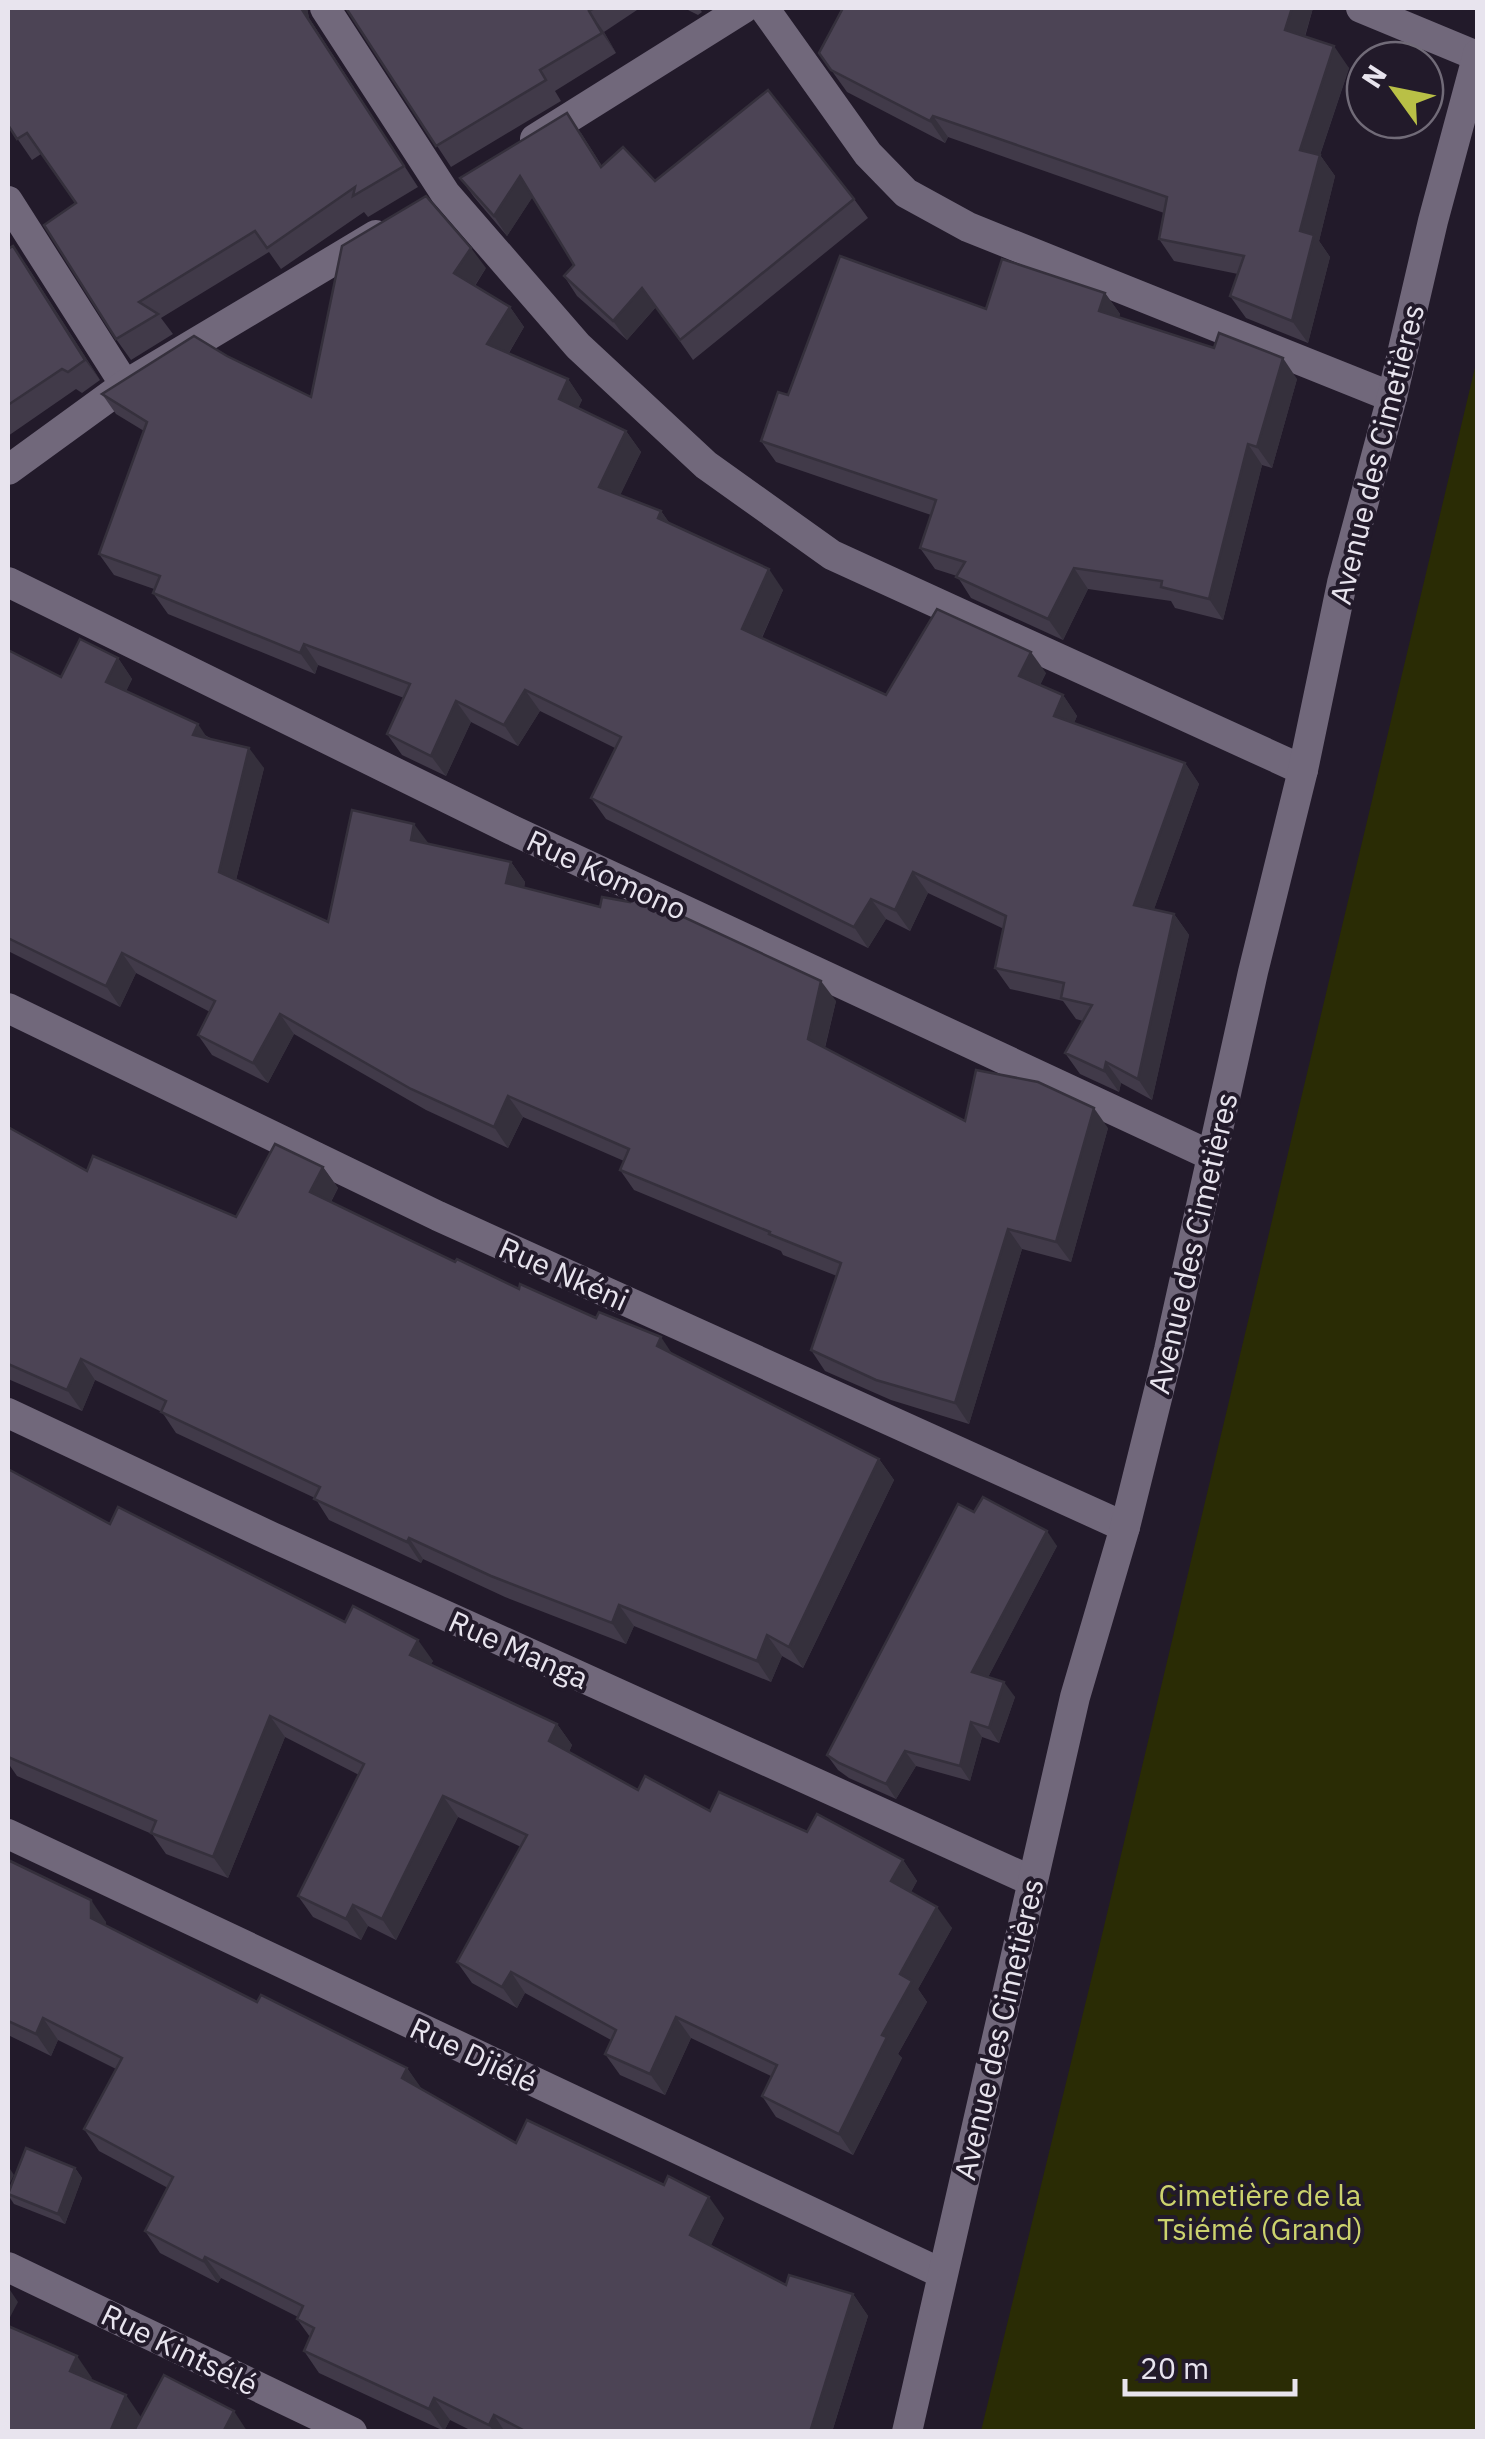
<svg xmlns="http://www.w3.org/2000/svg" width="1485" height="2439" font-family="'IBM Plex Sans',sans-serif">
  <rect width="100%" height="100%" fill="#221a2a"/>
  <path fill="#2a2c05" d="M 1477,359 L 1477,2431 L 981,2431 L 1096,1960 Z"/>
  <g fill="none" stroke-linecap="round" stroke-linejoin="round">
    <g stroke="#71687b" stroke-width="30">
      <path d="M 325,8 L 445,193 L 578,346 L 706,465 L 832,555 L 1303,770"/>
      <path d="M 764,8 L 868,154 L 906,193 L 968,227 L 1392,397"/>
      <path d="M 1361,8 L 1477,56"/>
      <path d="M 535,139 L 744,8"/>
      <path d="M 8,201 L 125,385"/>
      <path d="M 8,470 L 125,385 L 376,235"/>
      <path d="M 8,582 L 512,830 L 1212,1156"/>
      <path d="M 8,1008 L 438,1216 L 1125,1527"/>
      <path d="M 8,1413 L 272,1537 L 1032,1881"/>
      <path d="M 8,1834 L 941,2273"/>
      <path d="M 8,2267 L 352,2432"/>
      <path d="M 907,2432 L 1075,1697 L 1125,1527 L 1169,1350 L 1253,972 L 1303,770 L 1342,583 L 1392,397 L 1433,221 L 1478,54"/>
    </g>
  </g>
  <g fill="#413a49">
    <path d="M 8,8 L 307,8 L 309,18 L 418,187 L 368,217 L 364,212 L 281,269 L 269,252 L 161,318 L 173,334 L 131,360 L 116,339 L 76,203 L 41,154 L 32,160 L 8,125 Z"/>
    <path d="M 346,8 L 640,8 L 604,32 L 616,53 L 555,91 L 561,101 L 451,167 Z"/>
    <path d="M 684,8 L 699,8 L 702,12 L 698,15 Z"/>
    <path d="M 839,8 L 1313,8 L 1305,37 L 1349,68 L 1320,155 L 1335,176 L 1319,241 L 1330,257 L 1308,343 L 1246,318 L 1230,296 L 1238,274 L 1174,261 L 1159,239 L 1164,213 L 948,137 L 945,143 L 847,92 L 819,53 L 841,10 Z"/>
    <path d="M 581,133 L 602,166 L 655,181 L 854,199 L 868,218 L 693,360 L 656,307 L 627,340 L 577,296 L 564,276 L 574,265 L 533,196 L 507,236 L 474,197 L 460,178 Z"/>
    <path d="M 8,249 L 27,266 L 100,380 L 82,393 L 76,389 L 8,436 Z"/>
    <path d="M 486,268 L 475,286 L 510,307 L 524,327 L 509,353 L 568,379 L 582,400 L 578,408 L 626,431 L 641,452 L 620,495 L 661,511 L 670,524 L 783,590 L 762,638 L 886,695 L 1046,673 L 1040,685 L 1063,695 L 1077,716 L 1074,723 L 1185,763 L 1199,784 L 1154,909 L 1174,914 L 1189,935 L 1152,1100 L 1121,1083 L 1119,1092 L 1080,1074 L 1065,1053 L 1083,1021 L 1076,1019 L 1063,1001 L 1010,989 L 995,968 L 1004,929 L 928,893 L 910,931 L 886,919 L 868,948 L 606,819 L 591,798 L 615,748 L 540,711 L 518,746 L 471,722 L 446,776 L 402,755 L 387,734 L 404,698 L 318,665 L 315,674 L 168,614 L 153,593 L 154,589 L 114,575 L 99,554 L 144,431 L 116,414 L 102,394 L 227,356 L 311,397 Z"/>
    <path d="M 1105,293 L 1120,314 L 1119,317 L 1297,379 L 1272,468 L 1262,465 L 1223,620 L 1175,608 L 1171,601 L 1088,589 L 1063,640 L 971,598 L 957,576 L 935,569 L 920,548 L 931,515 L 776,462 L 761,441 L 788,395 L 986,309 Z"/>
    <path d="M 8,650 L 61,677 L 118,658 L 132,679 L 126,691 L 264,768 L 236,880 L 328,922 L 429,844 L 511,862 L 525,882 L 524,888 L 836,1001 L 825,1048 L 965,1121 L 1108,1128 L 1071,1262 L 1022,1249 L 969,1424 L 891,1400 L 825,1371 L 811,1350 L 837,1276 L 783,1255 L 781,1251 L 634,1190 L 620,1170 L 624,1161 L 523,1117 L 508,1148 L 426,1110 L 294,1034 L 268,1083 L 212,1055 L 198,1035 L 210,1012 L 136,973 L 120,1007 L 8,951 Z"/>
    <path d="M 8,1127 L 87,1171 L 236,1217 L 323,1167 L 338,1188 L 331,1202 L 455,1262 L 672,1354 L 879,1459 L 894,1480 L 803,1668 L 782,1656 L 771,1682 L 634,1626 L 626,1644 L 505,1597 L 423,1559 L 421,1563 L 329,1520 L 315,1498 L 176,1433 L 162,1412 L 95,1380 L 82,1411 L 8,1379 Z"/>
    <path d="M 8,1469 L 110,1524 L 345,1622 L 433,1661 L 430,1665 L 557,1724 L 572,1745 L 569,1752 L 638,1790 L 710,1811 L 807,1832 L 903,1860 L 917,1881 L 911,1892 L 952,1928 L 918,1989 L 927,2002 L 898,2054 L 902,2058 L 853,2155 L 776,2117 L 762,2096 L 771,2076 L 691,2038 L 665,2095 L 620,2075 L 605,2054 L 611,2040 L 525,1993 L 517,2008 L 472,1983 L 457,1962 L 521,1847 L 458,1817 L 396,1940 L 368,1926 L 361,1940 L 313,1917 L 298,1896 L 359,1775 L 285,1737 L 228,1878 L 166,1854 L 152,1834 L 17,1776 L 8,1763 Z"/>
    <path d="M 974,1512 L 1057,1546 L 988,1677 L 1015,1697 L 999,1743 L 982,1737 L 970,1781 L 916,1766 L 896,1799 L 849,1778 L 838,1770 L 827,1755 Z"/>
    <path d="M 8,1860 L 106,1922 L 106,1925 L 257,2002 L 407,2068 L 421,2089 L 516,2143 L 724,2218 L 711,2245 L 786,2285 L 853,2294 L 868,2316 L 832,2432 L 474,2432 L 450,2420 L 444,2431 L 319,2373 L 304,2351 L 310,2337 L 297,2319 L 298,2317 L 221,2278 L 218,2283 L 160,2253 L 145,2231 L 168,2188 L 99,2151 L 84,2129 L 116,2069 L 58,2040 L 51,2056 L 8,2035 Z"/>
    <path d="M 75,2168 L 82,2178 L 65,2224 L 14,2204 L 8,2195 Z"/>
  </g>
  <g fill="#35303c">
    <path d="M 301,8 L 307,8 L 309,18 L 418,187 Z"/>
    <path d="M 1292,8 L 1313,8 L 1300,52 L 1285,30 Z"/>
    <path d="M 589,11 L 604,32 L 616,53 L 602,33 Z"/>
    <path d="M 1334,46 L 1349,68 L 1320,155 L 1335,176 L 1319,241 L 1330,257 L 1308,343 L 1292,321 L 1300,231 L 1300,150 Z"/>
    <path d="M 933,116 L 948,137 L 945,143 L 930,121 Z"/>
    <path d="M 520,176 L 534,195 L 507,236 L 494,216 Z"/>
    <path d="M 13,246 L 27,266 L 100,380 L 85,360 Z"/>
    <path d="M 471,248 L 486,268 L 469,294 L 454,273 Z"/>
    <path d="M 642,288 L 656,307 L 627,340 L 613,321 Z"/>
    <path d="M 1105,293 L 1120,314 L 1114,332 L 1099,311 Z"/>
    <path d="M 510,307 L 524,327 L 502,364 L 487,344 Z"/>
    <path d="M 1283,358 L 1297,379 L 1272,468 L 1257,447 Z"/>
    <path d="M 568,379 L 582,400 L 573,420 L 559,399 Z"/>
    <path d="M 626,431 L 641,452 L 614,508 L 599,487 Z"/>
    <path d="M 1248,444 L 1262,465 L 1223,620 L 1209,599 Z"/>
    <path d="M 661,511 L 676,532 L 658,518 Z"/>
    <path d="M 1074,568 L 1088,589 L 1063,640 L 1048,619 Z"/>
    <path d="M 769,569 L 783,590 L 756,650 L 742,629 Z"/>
    <path d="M 304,644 L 318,665 L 315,674 L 300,653 Z"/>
    <path d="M 1031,652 L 1046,673 L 1034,697 L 1019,676 Z"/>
    <path d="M 118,658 L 132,679 L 121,702 L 106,682 Z"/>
    <path d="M 525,690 L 540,711 L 518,746 L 504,725 Z"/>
    <path d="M 1063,695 L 1077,716 L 1068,737 L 1054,716 Z"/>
    <path d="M 456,701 L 471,722 L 446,776 L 431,756 Z"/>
    <path d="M 198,724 L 212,745 L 193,735 Z"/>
    <path d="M 249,748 L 264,768 L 233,892 L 219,872 Z"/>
    <path d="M 1185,763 L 1199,784 L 1148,926 L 1134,905 Z"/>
    <path d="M 414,824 L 429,844 L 411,840 Z"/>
    <path d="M 511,862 L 525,882 L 521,904 L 506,883 Z"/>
    <path d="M 913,872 L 928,893 L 910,931 L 895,910 Z"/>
    <path d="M 871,899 L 886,919 L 868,948 L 854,927 Z"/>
    <path d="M 1174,914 L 1189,935 L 1152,1100 L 1138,1079 Z"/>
    <path d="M 122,953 L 136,973 L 120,1007 L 106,986 Z"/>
    <path d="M 821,981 L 836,1001 L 822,1059 L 808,1039 Z"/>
    <path d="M 280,1014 L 294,1034 L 268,1083 L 253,1063 Z"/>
    <path d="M 1106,1062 L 1121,1083 L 1119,1092 L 1104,1071 Z"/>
    <path d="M 508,1096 L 523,1117 L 508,1148 L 494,1127 Z"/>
    <path d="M 1094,1108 L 1108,1128 L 1071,1262 L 1056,1242 Z"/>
    <path d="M 323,1167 L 338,1188 L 325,1213 L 310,1192 Z"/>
    <path d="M 1008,1229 L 1022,1249 L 969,1424 L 955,1403 Z"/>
    <path d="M 661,1337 L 675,1358 L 657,1346 Z"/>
    <path d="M 81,1359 L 95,1380 L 82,1411 L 67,1390 Z"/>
    <path d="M 879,1459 L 894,1480 L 803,1668 L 789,1647 Z"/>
    <path d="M 1047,1531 L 1057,1546 L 983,1687 L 972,1672 Z"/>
    <path d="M 409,1538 L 423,1559 L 421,1563 L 407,1542 Z"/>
    <path d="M 619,1605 L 634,1626 L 626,1644 L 612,1623 Z"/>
    <path d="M 767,1635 L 782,1656 L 771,1682 L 757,1661 Z"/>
    <path d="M 418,1640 L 433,1661 L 425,1676 L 410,1655 Z"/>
    <path d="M 1004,1682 L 1015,1697 L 999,1743 L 989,1728 Z"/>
    <path d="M 270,1716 L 285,1737 L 228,1878 L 213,1857 Z"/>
    <path d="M 971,1722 L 982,1737 L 970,1781 L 960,1766 Z"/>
    <path d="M 557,1724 L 572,1745 L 564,1762 L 549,1741 Z"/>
    <path d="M 905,1751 L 916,1766 L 896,1799 L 886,1784 Z"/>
    <path d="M 443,1796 L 458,1817 L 396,1940 L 382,1919 Z"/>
    <path d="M 903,1860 L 917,1881 L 905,1902 L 891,1881 Z"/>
    <path d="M 91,1900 L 106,1922 L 106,1940 L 91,1918 Z"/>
    <path d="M 353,1905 L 368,1926 L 361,1940 L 346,1919 Z"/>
    <path d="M 937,1907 L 952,1928 L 918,1989 L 927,2002 L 898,2054 L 902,2058 L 853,2155 L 839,2134 L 882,2035 L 900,1974 Z"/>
    <path d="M 511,1972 L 525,1993 L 517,2008 L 502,1987 Z"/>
    <path d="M 676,2017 L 691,2038 L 665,2095 L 650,2074 Z"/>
    <path d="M 43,2018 L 58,2040 L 51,2056 L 36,2034 Z"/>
    <path d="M 407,2068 L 422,2089 L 402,2078 Z"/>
    <path d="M 8,2166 L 14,2175 L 8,2187 Z"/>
    <path d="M 75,2168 L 82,2178 L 65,2224 L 58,2214 Z"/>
    <path d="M 709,2197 L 724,2218 L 706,2256 L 690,2235 Z"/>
    <path d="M 205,2257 L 221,2278 L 218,2283 L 203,2261 Z"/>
    <path d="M 8,2287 L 18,2302 L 8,2321 Z"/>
    <path d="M 853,2294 L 868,2316 L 832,2432 L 810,2432 Z"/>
    <path d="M 77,2356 L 92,2378 L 85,2393 L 70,2371 Z"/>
    <path d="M 126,2395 L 141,2417 L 135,2432 L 110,2432 Z"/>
    <path d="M 434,2398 L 450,2420 L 444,2431 L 429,2409 Z"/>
    <path d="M 234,2411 L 247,2431 L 247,2432 L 223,2432 Z"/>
    <path d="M 494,2415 L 505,2432 L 494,2432 L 489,2425 Z"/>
  </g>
  <g fill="#4c4455" stroke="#35303c" stroke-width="2.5">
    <path d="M 8,8 L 301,8 L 404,166 L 353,196 L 355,187 L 267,248 L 255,231 L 139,302 L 158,314 L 116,339 L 44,225 L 76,203 L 27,133 L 17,139 L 8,125 Z"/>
    <path d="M 346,8 L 595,8 L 589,11 L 602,33 L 540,70 L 546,80 L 436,146 Z"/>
    <path d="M 843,8 L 1292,8 L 1285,30 L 1334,46 L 1300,150 L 1320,155 L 1300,231 L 1314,235 L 1292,321 L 1230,296 L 1244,256 L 1159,239 L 1167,197 L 933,116 L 930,121 L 831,70 L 819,53 Z"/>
    <path d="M 768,90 L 854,199 L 680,340 L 642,288 L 613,321 L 564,276 L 574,265 L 520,176 L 494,216 L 460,178 L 567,113 L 601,167 L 623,147 L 655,181 Z"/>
    <path d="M 426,196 L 471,248 L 454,273 L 510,307 L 487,344 L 568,379 L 559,399 L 626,431 L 599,487 L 661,511 L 658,518 L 769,569 L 742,629 L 886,695 L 937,609 L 1031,652 L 1019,676 L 1063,695 L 1054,716 L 1185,763 L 1134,905 L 1174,914 L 1138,1079 L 1106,1062 L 1104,1071 L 1065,1053 L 1092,1005 L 1061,998 L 1064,983 L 995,968 L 1006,916 L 913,872 L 895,910 L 871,899 L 854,927 L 591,798 L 621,737 L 525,690 L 504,725 L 456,701 L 431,756 L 387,734 L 410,684 L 304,644 L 300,653 L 153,593 L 160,576 L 99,554 L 147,422 L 102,394 L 194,336 L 227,356 L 311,397 L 342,246 Z"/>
    <path d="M 13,246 L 85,360 L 68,372 L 62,369 L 8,405 L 8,249 Z"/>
    <path d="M 840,256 L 986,309 L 1002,259 L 1105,293 L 1099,311 L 1214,348 L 1219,333 L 1283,358 L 1257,447 L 1248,444 L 1209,599 L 1161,587 L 1162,581 L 1074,568 L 1048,619 L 956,577 L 965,562 L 920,548 L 936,500 L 761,441 L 778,392 L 788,395 Z"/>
    <path d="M 80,639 L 118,658 L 106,682 L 198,724 L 193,735 L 249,748 L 219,872 L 328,922 L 352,810 L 414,824 L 411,840 L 511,862 L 506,883 L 600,907 L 602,897 L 630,902 L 634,894 L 821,981 L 808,1039 L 965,1121 L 976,1070 L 1038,1082 L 1094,1108 L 1056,1242 L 1008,1229 L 955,1403 L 876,1380 L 811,1350 L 841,1263 L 769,1234 L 770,1232 L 620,1170 L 629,1149 L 508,1096 L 494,1127 L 411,1089 L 280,1014 L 253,1063 L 198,1035 L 215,1001 L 122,953 L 106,986 L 8,938 L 8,650 L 61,677 Z"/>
    <path d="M 8,1127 L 87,1171 L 93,1156 L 236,1217 L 275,1144 L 323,1167 L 310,1192 L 455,1262 L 457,1259 L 519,1289 L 520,1284 L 596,1318 L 599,1312 L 661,1337 L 657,1346 L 879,1459 L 789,1647 L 767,1635 L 757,1661 L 619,1605 L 612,1623 L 491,1576 L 409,1538 L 407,1542 L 314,1499 L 320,1487 L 161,1412 L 166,1401 L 81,1359 L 67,1390 L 8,1364 Z"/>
    <path d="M 8,1469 L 110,1524 L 118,1507 L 345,1622 L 353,1606 L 418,1640 L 410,1655 L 557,1724 L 549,1741 L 638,1790 L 645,1776 L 710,1811 L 719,1792 L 807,1832 L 817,1814 L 903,1860 L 891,1881 L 937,1907 L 900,1974 L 912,1981 L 882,2035 L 887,2037 L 839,2134 L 762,2096 L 777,2065 L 676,2017 L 650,2074 L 605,2054 L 616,2030 L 511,1972 L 502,1987 L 457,1962 L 527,1835 L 443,1796 L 382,1919 L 353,1905 L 346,1919 L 298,1896 L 364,1764 L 270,1716 L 213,1857 L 151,1833 L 156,1821 L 8,1757 Z"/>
    <path d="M 983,1497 L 1047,1531 L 972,1672 L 1004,1682 L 989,1728 L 971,1722 L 960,1766 L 905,1751 L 886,1784 L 839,1763 L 827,1755 L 958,1504 L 974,1512 Z"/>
    <path d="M 8,1860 L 91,1900 L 91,1918 L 257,2002 L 261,1995 L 407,2068 L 402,2078 L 516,2143 L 527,2120 L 664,2185 L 668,2176 L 709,2197 L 690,2235 L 786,2285 L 789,2275 L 853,2294 L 810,2432 L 527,2432 L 494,2415 L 489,2425 L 434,2398 L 429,2409 L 304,2351 L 314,2328 L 297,2319 L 303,2306 L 205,2257 L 203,2261 L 145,2231 L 173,2177 L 84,2129 L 122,2058 L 43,2018 L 36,2034 L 8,2021 Z"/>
    <path d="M 26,2148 L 75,2168 L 58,2214 L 8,2194 Z"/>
    <path d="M 8,2326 L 77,2356 L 70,2371 L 126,2395 L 110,2432 L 8,2432 Z"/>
    <path d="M 164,2375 L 234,2411 L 223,2432 L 140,2432 L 135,2429 Z"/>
  </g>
  <g text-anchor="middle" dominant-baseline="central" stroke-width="8" stroke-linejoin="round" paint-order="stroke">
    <g font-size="30" fill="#e8e4ee" stroke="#221a2a">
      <text transform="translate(1376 454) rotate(-76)">Avenue des Cimetières</text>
      <text transform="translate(607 874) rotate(25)">Rue Komono</text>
      <text transform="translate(1192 1243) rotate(-77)">Avenue des Cimetières</text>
      <text transform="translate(564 1273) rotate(24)">Rue Nkéni</text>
      <text transform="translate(519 1649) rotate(24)">Rue Manga</text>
      <text transform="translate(998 2029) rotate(-77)">Avenue des Cimetières</text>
      <text transform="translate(474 2054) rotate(25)">Rue Djiélé</text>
      <text transform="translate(180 2349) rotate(26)">Rue Kintsélé</text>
    </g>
    <g font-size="30" fill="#ccd36d" stroke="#221a2a">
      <text x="1260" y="2194">Cimetière de la<tspan x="1260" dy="34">Tsiémé (Grand)</tspan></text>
    </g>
  </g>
  <rect width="1485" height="2439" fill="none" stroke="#e8e4ee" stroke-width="20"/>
  <g transform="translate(1395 90) rotate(303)"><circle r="48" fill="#221a2a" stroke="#716b78" stroke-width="2.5"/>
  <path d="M0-8L18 38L0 25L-18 38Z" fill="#b9c046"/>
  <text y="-15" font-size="28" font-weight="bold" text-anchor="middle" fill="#e8e4ee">N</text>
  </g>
  <path d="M1125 2379v15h170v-15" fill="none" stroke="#e8e4ee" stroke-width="5"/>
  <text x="1140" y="2379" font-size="30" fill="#e8e4ee" stroke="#221a2a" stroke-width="8" paint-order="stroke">20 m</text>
</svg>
